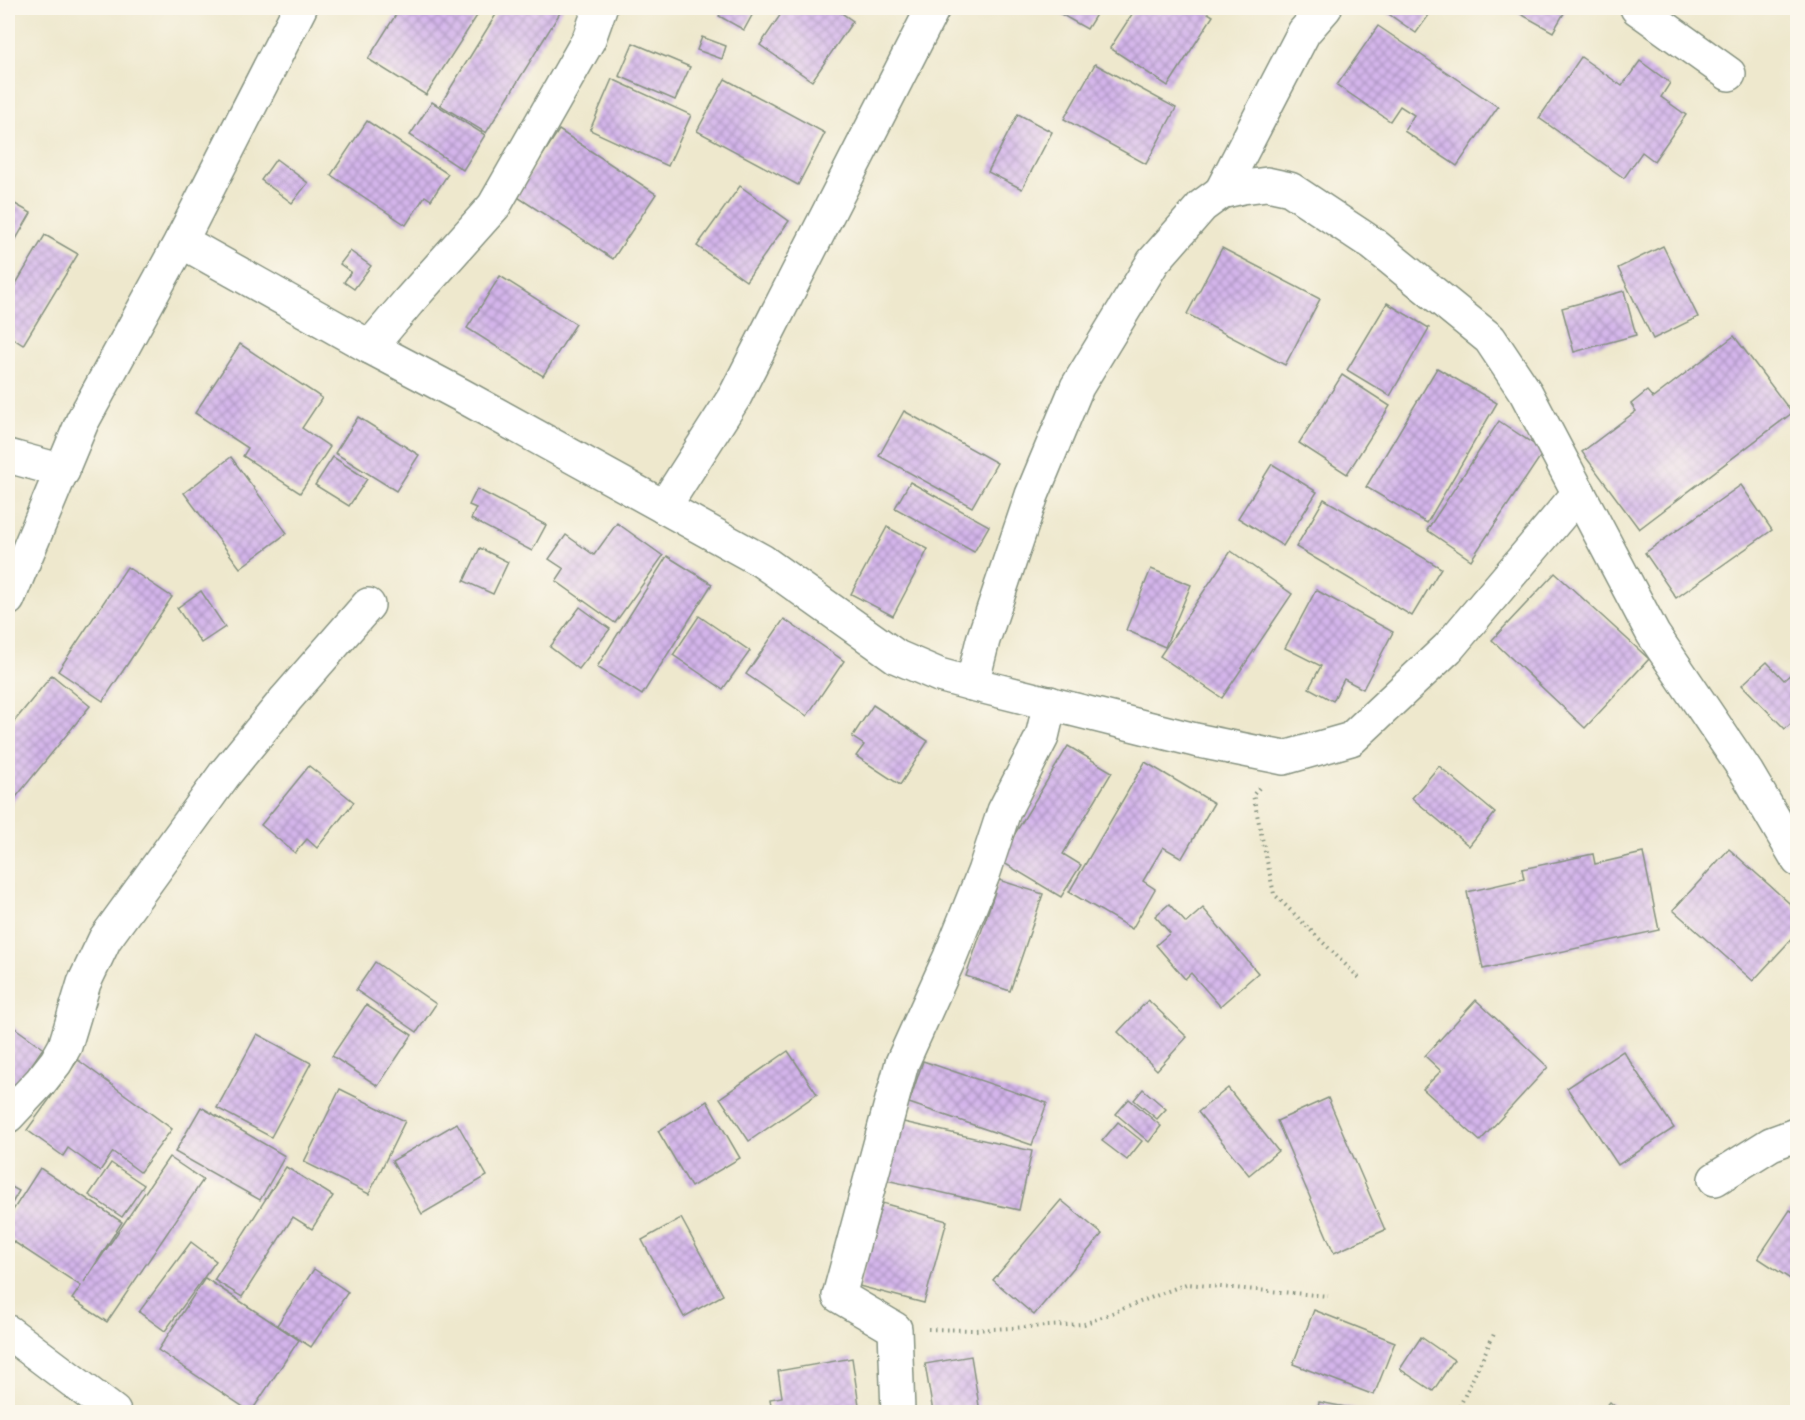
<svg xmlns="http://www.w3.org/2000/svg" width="1805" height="1420" font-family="Delius,sans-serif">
  <defs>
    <pattern id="building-cross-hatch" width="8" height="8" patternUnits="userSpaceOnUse" patternTransform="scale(1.5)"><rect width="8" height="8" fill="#d4b5eb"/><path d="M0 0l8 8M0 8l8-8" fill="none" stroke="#ab94bf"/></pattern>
  </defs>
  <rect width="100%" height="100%" fill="#fbf7ec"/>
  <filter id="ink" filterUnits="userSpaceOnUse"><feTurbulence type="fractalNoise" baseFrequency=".0167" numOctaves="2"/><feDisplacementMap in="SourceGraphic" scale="12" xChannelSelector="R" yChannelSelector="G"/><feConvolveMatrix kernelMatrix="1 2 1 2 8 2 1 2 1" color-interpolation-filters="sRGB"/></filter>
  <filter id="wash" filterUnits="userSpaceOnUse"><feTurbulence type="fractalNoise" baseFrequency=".008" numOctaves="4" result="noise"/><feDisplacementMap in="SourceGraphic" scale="24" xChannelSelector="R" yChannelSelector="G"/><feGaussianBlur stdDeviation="1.35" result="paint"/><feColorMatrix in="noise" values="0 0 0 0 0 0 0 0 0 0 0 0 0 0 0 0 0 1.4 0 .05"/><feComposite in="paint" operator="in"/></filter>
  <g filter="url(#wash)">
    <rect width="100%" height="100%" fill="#eee8cd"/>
    <g id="blocks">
      <g fill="url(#building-cross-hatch)">
        <path d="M 400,8 L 482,8 L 426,95 L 368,59 Z"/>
        <path d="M 500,8 L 563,8 L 486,133 L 440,105 Z"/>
        <path d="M 724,8 L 756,8 L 744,30 L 719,16 Z"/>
        <path d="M 785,8 L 834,8 L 853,21 L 812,81 L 760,45 Z"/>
        <path d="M 1050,8 L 1100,8 L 1087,29 Z"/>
        <path d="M 1136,8 L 1200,8 L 1213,16 L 1168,86 L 1110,48 Z"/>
        <path d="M 1380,8 L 1434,8 L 1416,33 Z"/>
        <path d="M 1510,8 L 1567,8 L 1553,32 Z"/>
        <path d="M 1378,26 L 1498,107 L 1457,166 L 1404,131 L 1414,115 L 1400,106 L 1390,121 L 1337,85 Z"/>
        <path d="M 702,37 L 726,46 L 722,59 L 697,50 Z"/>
        <path d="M 633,43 L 690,67 L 675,100 L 619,76 Z"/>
        <path d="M 1581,57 L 1622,86 L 1640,61 L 1670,83 L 1661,97 L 1686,115 L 1654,161 L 1642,152 L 1624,178 L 1539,118 Z"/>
        <path d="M 1095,64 L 1176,108 L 1146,164 L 1064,119 Z"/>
        <path d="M 612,79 L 691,115 L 668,166 L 590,130 Z"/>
        <path d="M 725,79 L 825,133 L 798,185 L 697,131 Z"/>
        <path d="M 432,102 L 485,135 L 463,170 L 410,135 Z"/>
        <path d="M 1018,114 L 1052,132 L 1022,189 L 988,172 Z"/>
        <path d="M 367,121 L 448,174 L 431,200 L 425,196 L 406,225 L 331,175 Z"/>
        <path d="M 559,130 L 656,194 L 613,259 L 516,196 Z"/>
        <path d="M 276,159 L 308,183 L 292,203 L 261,180 Z"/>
        <path d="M 740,186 L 789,221 L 746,281 L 697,246 Z"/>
        <path d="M 8,200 L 31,213 L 8,253 Z"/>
        <path d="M 45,235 L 78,254 L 23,345 L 8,335 L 8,297 Z"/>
        <path d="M 1663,246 L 1698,317 L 1653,339 L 1618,268 Z"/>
        <path d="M 1222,248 L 1320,299 L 1285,365 L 1187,314 Z"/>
        <path d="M 350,251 L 371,266 L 354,289 L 344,282 L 351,272 L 340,264 Z"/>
        <path d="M 500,276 L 576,324 L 543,376 L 467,328 Z"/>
        <path d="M 1624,291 L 1636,335 L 1574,352 L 1562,308 Z"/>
        <path d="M 1387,303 L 1429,328 L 1390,396 L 1347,370 Z"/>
        <path d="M 1734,336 L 1792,413 L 1639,529 L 1582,452 L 1636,411 L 1631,404 L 1647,391 L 1653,398 Z"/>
        <path d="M 240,344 L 322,398 L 302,428 L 330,447 L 300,493 L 243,456 L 248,448 L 195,413 Z"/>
        <path d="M 1437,368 L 1497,403 L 1427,523 L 1366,487 Z"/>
        <path d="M 1342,375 L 1390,406 L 1347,474 L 1299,443 Z"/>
        <path d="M 904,411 L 997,463 L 972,507 L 879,456 Z"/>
        <path d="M 358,417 L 419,455 L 396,491 L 335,453 Z"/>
        <path d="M 1499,421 L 1544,451 L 1471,560 L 1427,530 Z"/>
        <path d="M 231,457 L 287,533 L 240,568 L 184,493 Z"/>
        <path d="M 333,457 L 367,479 L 349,506 L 315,485 Z"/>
        <path d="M 1272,464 L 1317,492 L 1283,546 L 1238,518 Z"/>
        <path d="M 910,482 L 989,526 L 974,552 L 895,508 Z"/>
        <path d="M 1741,485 L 1772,530 L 1676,598 L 1645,553 Z"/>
        <path d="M 477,489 L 546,525 L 532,551 L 471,519 L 476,508 L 469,505 Z"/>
        <path d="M 1324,499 L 1441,568 L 1412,616 L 1296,547 Z"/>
        <path d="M 617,523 L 663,556 L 615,623 L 556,581 L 564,569 L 549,559 L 566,535 L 594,555 Z"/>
        <path d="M 887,527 L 928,549 L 893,616 L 851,594 Z"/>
        <path d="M 480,548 L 508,562 L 493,594 L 464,581 Z"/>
        <path d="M 1231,551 L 1292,594 L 1222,698 L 1160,656 Z"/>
        <path d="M 667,556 L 712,584 L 642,695 L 597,667 Z"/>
        <path d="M 127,567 L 172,597 L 103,701 L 58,671 Z"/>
        <path d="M 1151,569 L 1191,585 L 1165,647 L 1126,630 Z"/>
        <path d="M 1555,573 L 1649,659 L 1585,728 L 1492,640 Z"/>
        <path d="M 1316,590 L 1393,632 L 1363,689 L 1344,679 L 1333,701 L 1309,688 L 1321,666 L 1285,648 Z"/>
        <path d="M 201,591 L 225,627 L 201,643 L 177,608 Z"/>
        <path d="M 580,607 L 610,629 L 579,669 L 550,647 Z"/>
        <path d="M 699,616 L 750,651 L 723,689 L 673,655 Z"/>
        <path d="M 784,619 L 844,661 L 807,716 L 746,674 Z"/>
        <path d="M 1767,662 L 1784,680 L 1798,668 L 1798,717 L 1785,729 L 1742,685 Z"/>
        <path d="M 52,675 L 90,706 L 8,807 L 8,729 Z"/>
        <path d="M 873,705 L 928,741 L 900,785 L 856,756 L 864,745 L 852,737 Z"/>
        <path d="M 1068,746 L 1112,772 L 1063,854 L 1081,865 L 1061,897 L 999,860 Z"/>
        <path d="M 1145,762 L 1214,803 L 1182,858 L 1163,847 L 1143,881 L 1155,889 L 1132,929 L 1069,892 Z"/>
        <path d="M 309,766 L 354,802 L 317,848 L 307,839 L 295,853 L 261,825 Z"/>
        <path d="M 1439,766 L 1495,813 L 1469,846 L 1412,798 Z"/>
        <path d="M 1729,849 L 1798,911 L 1798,932 L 1753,981 L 1673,910 Z"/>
        <path d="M 1643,853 L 1659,930 L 1483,969 L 1467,892 L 1524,879 L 1522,869 L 1593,854 L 1595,864 Z"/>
        <path d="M 999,880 L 1043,894 L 1010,991 L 966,976 Z"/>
        <path d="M 1169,904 L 1186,923 L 1203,908 L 1258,973 L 1220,1006 L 1191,973 L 1185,979 L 1156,945 L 1170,933 L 1155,916 Z"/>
        <path d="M 375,962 L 436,1004 L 417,1032 L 356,990 Z"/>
        <path d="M 1148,1000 L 1187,1037 L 1157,1070 L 1118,1032 Z"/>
        <path d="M 1476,1000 L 1548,1067 L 1480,1141 L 1423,1089 L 1441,1071 L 1425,1056 Z"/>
        <path d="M 366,1005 L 412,1035 L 378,1086 L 332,1056 Z"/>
        <path d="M 8,1023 L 43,1048 L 8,1100 Z"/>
        <path d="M 257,1034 L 311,1063 L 271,1137 L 217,1108 Z"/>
        <path d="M 788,1051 L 817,1094 L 749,1141 L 720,1098 Z"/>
        <path d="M 1623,1051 L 1674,1128 L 1618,1165 L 1567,1088 Z"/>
        <path d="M 78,1060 L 172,1129 L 140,1172 L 113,1152 L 100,1171 L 68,1148 L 63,1156 L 27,1130 Z"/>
        <path d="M 923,1061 L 1047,1103 L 1032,1145 L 909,1103 Z"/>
        <path d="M 1228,1088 L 1278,1151 L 1249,1175 L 1198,1112 Z"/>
        <path d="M 340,1089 L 405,1121 L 369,1194 L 304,1162 Z"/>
        <path d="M 1143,1089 L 1166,1109 L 1157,1119 L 1134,1100 Z"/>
        <path d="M 1328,1098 L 1385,1230 L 1334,1253 L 1277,1121 Z"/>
        <path d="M 1129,1099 L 1161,1126 L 1149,1142 L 1116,1114 Z"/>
        <path d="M 707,1101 L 740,1158 L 691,1187 L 658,1131 Z"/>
        <path d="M 201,1107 L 285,1156 L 260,1200 L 175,1152 Z"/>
        <path d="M 899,1121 L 1032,1151 L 1019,1210 L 886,1180 Z"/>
        <path d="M 1118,1122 L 1142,1141 L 1127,1160 L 1102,1141 Z"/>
        <path d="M 457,1123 L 487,1176 L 422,1214 L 392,1161 Z"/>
        <path d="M 169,1157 L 203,1180 L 107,1322 L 72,1299 L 81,1286 L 8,1238 L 8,1218 L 40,1168 L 122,1222 L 84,1282 Z"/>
        <path d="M 111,1163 L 144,1185 L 122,1217 L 89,1195 Z"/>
        <path d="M 286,1167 L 333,1196 L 312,1229 L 293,1217 L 242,1297 L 214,1280 Z"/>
        <path d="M 8,1185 L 19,1191 L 8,1210 Z"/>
        <path d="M 1061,1200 L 1102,1234 L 1034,1315 L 993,1280 Z"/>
        <path d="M 882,1203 L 947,1221 L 924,1303 L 859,1286 Z"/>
        <path d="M 1790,1210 L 1798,1215 L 1798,1284 L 1758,1258 Z"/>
        <path d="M 681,1218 L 723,1295 L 684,1317 L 642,1240 Z"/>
        <path d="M 191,1242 L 216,1261 L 165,1331 L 139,1312 Z"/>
        <path d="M 314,1269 L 348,1292 L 311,1347 L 277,1325 Z"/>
        <path d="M 205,1278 L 299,1340 L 251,1412 L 158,1350 Z"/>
        <path d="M 1314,1310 L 1395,1342 L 1374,1395 L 1293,1364 Z"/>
        <path d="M 1421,1337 L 1454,1360 L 1433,1391 L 1400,1369 Z"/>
        <path d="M 971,1356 L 980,1412 L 933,1412 L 925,1364 Z"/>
        <path d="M 852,1358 L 860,1412 L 772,1412 L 770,1399 L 782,1397 L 778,1371 Z"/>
        <path d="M 1319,1402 L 1367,1411 L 1367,1412 L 1317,1412 Z"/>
        <path d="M 1610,1402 L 1621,1412 L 1601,1412 Z"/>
      </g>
    </g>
  </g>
  <g filter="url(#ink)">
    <use href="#blocks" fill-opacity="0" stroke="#869280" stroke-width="1.5"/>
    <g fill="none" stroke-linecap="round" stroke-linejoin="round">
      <g stroke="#869280" stroke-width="36">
        <g id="minor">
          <path d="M 1637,8 L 1729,74"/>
          <path d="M 1221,192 L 1304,32 L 1325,8"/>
          <path d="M 181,241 L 370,347 L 461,395 L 762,561 L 897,657 L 939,675 L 972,684 L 1195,740 L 1284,758 L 1351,739 L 1448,648 L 1579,493"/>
          <path d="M 370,347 L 408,302 L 494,206 L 589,39 L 600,8"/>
          <path d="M 8,456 L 63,471"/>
          <path d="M 664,507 L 735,396 L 933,8"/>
          <path d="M 972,684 L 983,640 L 1032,495 L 1077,387 L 1153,262 L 1202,206 L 1221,192 L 1243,187 L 1267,184 L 1290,189 L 1373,244 L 1490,339 L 1526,393 L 1653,634 L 1747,773 L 1798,860"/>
          <path d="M 8,1116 L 41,1081 L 56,1062 L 65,1046 L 84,983 L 105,939 L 224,775 L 286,699 L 368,605"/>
          <path d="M 1715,1179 L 1771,1144 L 1798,1134"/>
          <path d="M 898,1412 L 895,1329 L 839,1296 L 902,1063 L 950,957 L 984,872 L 1004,811 L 1042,737 L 1050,703"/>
        </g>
      </g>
      <g stroke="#869280" stroke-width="36">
        <g id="tertiary">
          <path d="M 8,599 L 82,422 L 181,241 L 300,8"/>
          <path d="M 8,1332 L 114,1412"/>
        </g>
      </g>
      <g stroke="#869280" stroke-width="4" stroke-dasharray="1.5 4.5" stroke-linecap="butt">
        <path d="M 1259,788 L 1253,795 L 1274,894 L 1360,979"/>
        <path d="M 928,1329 L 974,1330 L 1084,1324 L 1186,1284 L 1328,1296"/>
        <path d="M 1457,1412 L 1494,1334"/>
      </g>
      <use href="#minor" stroke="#fff" stroke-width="33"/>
      <use href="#tertiary" stroke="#fff" stroke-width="33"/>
    </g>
  </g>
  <rect width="1805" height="1420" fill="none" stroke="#fbf7ec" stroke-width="30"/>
</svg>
